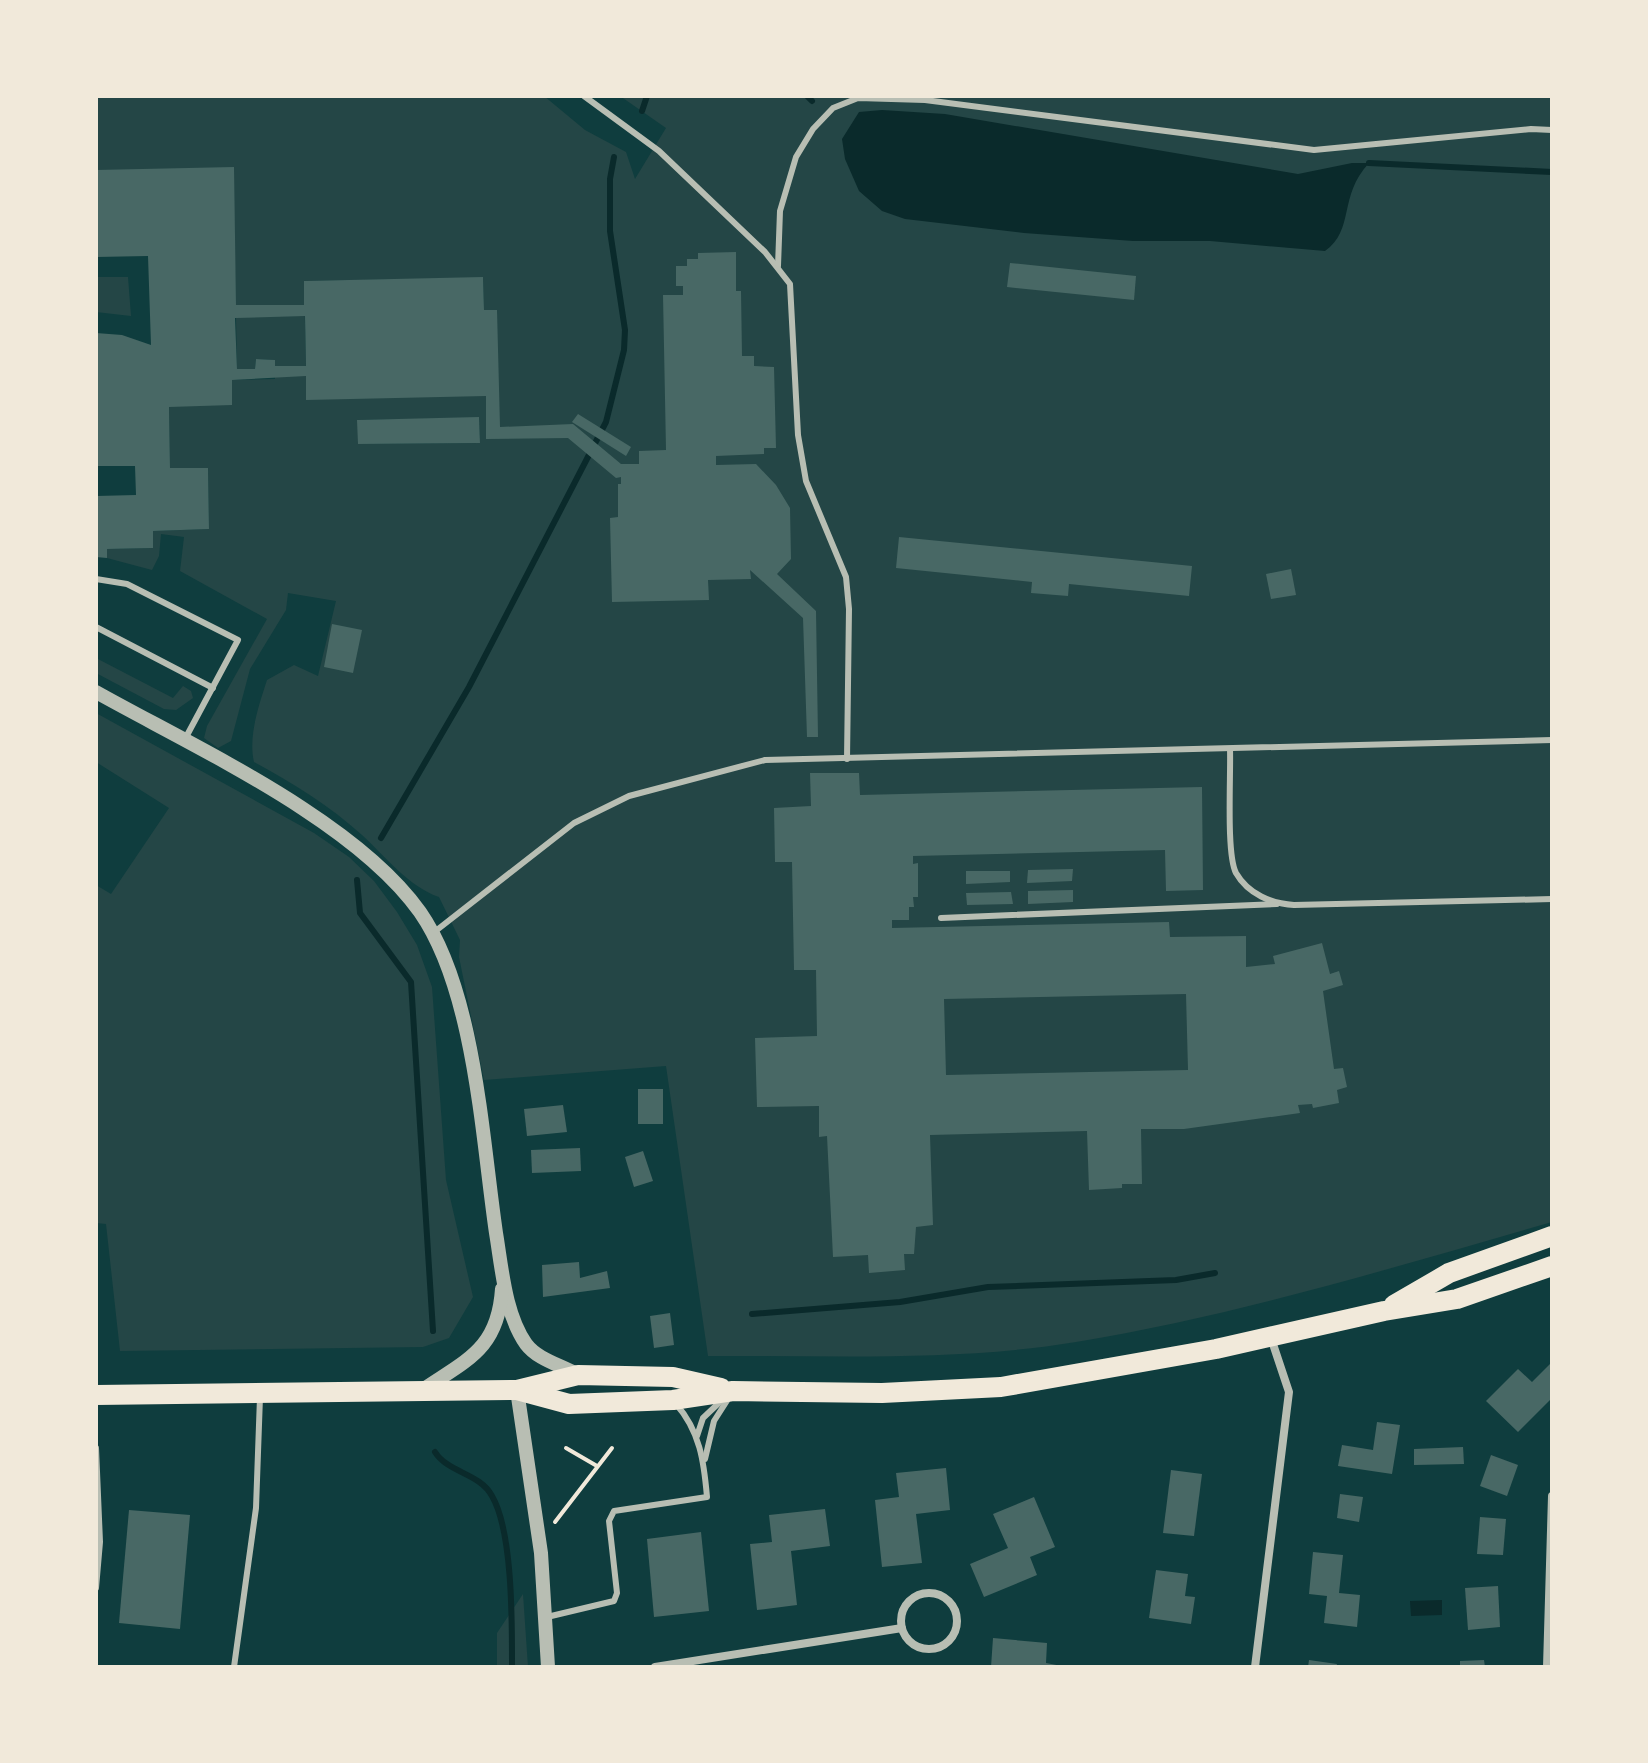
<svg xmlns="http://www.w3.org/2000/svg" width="1648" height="1763" font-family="'IBM Plex Serif',serif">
  <rect width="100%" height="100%" fill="#0f3d3e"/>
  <g fill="#244646" fill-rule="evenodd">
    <path d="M 96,96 L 544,96 L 585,130 L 626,152 L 635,179 L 666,128 L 620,96 L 1552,96 L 1552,1222 C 1395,1267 1238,1315 1076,1342 C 955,1362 830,1355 708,1356 L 666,1066 L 484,1080 L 459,957 L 460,940 L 439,897 C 409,887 385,856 362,835 C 330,806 293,783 254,762 C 248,736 259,705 267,680 L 294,665 L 318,676 L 336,601 L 288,593 L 286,610 L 250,669 L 231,741 L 218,748 L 204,738 L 207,726 L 267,619 L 180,571 L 184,537 L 161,534 L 159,556 L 152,570 L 107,558 L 107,549 L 153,548 L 153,531 L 209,529 L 208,468 L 170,468 L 169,407 L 232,380 L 275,379 L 275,375 L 306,376 L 306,399 L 497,310 L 484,310 L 483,278 L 304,281 L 306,366 L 275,366 L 274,360 L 256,359 L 255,369 L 237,369 L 234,218 L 96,170 ZM 479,418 L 480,443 L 358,444 L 358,420 Z"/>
    <path d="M 96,277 L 128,277 L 131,316 L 96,312 Z"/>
    <path d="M 96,658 L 173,698 L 183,686 L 191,691 L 193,698 L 176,710 L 164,709 L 96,673 Z"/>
    <path d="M 96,713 L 314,833 L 349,857 L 374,881 L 397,912 L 417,945 L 432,987 L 446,1180 L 473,1297 L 449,1338 L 423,1347 L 120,1351 L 106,1224 L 96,1223 L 96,885 L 111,894 L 169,808 L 96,762 Z"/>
    <path d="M 523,1594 L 528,1667 L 497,1667 L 497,1633 Z"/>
  </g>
  <g fill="#0a2a2b">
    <path d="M 882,110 L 945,114 L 1298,174 L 1352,163 L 1369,163 C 1338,196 1355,230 1325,251 L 1210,241 L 1133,241 L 1024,233 L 905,219 L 882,211 L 859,191 L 845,159 L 842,139 L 859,112 Z"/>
    <path d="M 1442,1600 L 1442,1615 L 1411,1616 L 1410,1601 Z"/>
  </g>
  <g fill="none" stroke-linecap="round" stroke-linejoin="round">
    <g stroke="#0a2a2b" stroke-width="6">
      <path d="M 807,96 L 812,101"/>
      <path d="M 642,111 L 647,96"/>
      <path d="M 1369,163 L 1552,172"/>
      <path d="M 381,838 L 469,687 L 606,422 L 624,350 L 625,330 L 610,231 L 610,179 L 614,157"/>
      <path d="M 357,880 L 360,913 L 411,982 L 433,1331"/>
      <path d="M 752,1314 L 900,1302 L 988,1287 L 1176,1280 L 1215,1273"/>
      <path d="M 435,1452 C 448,1473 480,1473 492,1496 C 513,1532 512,1625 512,1667"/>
    </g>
  </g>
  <g fill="#486865" fill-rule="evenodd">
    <path d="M 234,167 L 236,305 L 304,305 L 304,281 L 483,277 L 484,310 L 497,310 L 500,427 L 573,424 L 621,464 L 639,464 L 639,451 L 666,450 L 663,295 L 683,295 L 683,286 L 676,286 L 676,266 L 687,266 L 687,259 L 698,259 L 698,253 L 736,252 L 736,291 L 741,291 L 742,356 L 754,356 L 754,366 L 774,367 L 776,448 L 764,448 L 764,454 L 716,456 L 716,465 L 756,464 L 776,485 L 790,508 L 791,559 L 777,574 L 816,611 L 818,737 L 807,737 L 803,618 L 750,570 L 751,579 L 708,580 L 709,600 L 612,602 L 610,518 L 618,517 L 618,484 L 621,484 L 621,477 L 616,478 L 568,438 L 486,439 L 486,396 L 306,400 L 306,376 L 232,380 L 232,405 L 169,407 L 170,468 L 208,468 L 209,529 L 153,531 L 153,548 L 107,549 L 107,558 L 96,557 L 96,496 L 136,495 L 135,466 L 96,466 L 96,333 L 122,335 L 151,345 L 148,256 L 96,257 L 96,170 ZM 305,316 L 306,366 L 275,366 L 275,360 L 256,359 L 255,369 L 237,369 L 235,318 Z"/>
    <path d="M 1010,263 L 1136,276 L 1134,300 L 1007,287 Z"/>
    <path d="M 578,414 L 631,447 L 626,456 L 572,422 Z"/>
    <path d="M 479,417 L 480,443 L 358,444 L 357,420 Z"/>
    <path d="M 899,537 L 1192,566 L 1189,596 L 1069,584 L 1068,596 L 1031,593 L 1032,582 L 896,568 Z"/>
    <path d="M 1291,569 L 1296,595 L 1271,599 L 1266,574 Z"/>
    <path d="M 332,624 L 362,630 L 353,673 L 324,667 Z"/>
    <path d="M 810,773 L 859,773 L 860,795 L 1202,787 L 1203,890 L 1166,891 L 1165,850 L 913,856 L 913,864 L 918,863 L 918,897 L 913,897 L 914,907 L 909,907 L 909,920 L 892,920 L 892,928 L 1169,922 L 1170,937 L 1246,936 L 1246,967 L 1275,964 L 1273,956 L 1322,943 L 1330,974 L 1339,971 L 1343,985 L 1323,991 L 1334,1069 L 1343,1068 L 1347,1087 L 1337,1090 L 1339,1103 L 1313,1108 L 1312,1104 L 1298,1105 L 1300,1113 L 1184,1129 L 1141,1129 L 1142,1184 L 1122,1184 L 1122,1188 L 1089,1190 L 1087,1131 L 930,1135 L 933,1225 L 916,1227 L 914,1254 L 904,1254 L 905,1270 L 869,1273 L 868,1255 L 833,1257 L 827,1136 L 819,1137 L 819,1106 L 757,1107 L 755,1038 L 817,1036 L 816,970 L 794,970 L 792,862 L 775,862 L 774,808 L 811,806 ZM 1186,994 L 1188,1070 L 946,1075 L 944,999 Z"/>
    <path d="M 1073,869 L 1072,881 L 1027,883 L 1028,870 Z"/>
    <path d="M 966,871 L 1010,871 L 1010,882 L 966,884 Z"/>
    <path d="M 1073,890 L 1073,902 L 1028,904 L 1028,891 Z"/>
    <path d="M 1011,892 L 1013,904 L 967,905 L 966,893 Z"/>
    <rect x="638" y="1089" width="25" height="35"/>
    <path d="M 563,1105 L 567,1132 L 527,1136 L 524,1109 Z"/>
    <path d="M 580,1148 L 581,1171 L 532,1173 L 531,1150 Z"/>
    <path d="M 643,1151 L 653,1181 L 634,1187 L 625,1157 Z"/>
    <path d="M 579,1262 L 580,1278 L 607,1271 L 610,1288 L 543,1297 L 542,1265 Z"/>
    <path d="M 670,1313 L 674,1345 L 654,1348 L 650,1316 Z"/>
    <path d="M 1550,1364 L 1552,1398 L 1518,1432 L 1486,1401 L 1518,1369 L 1532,1382 Z"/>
    <path d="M 1377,1422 L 1400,1425 L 1392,1474 L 1338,1466 L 1342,1445 L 1373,1450 Z"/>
    <path d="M 1463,1447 L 1464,1464 L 1414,1465 L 1414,1449 Z"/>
    <path d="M 1491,1455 L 1518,1465 L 1507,1496 L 1480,1486 Z"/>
    <path d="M 946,1468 L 950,1510 L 916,1514 L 922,1563 L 882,1567 L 875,1500 L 899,1497 L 896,1473 Z"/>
    <path d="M 1171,1470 L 1202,1474 L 1194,1536 L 1163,1533 Z"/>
    <path d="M 1340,1494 L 1363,1497 L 1359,1522 L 1337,1518 Z"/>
    <path d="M 1034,1497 L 1055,1547 L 1030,1557 L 1037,1575 L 984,1597 L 970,1564 L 1008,1548 L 993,1514 Z"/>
    <path d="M 825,1509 L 830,1546 L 791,1551 L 797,1605 L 757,1610 L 750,1544 L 772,1542 L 769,1515 Z"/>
    <path d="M 129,1510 L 190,1515 L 180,1629 L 119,1623 Z"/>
    <path d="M 1480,1517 L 1506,1519 L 1503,1555 L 1477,1554 Z"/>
    <path d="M 701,1532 L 709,1611 L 654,1617 L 647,1539 Z"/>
    <path d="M 1313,1552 L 1343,1555 L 1339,1593 L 1360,1595 L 1357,1627 L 1324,1623 L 1327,1596 L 1309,1594 Z"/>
    <path d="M 1156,1570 L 1188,1574 L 1185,1596 L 1195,1597 L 1191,1624 L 1149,1618 Z"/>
    <path d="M 1498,1586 L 1500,1627 L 1468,1630 L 1465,1588 Z"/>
    <path d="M 993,1638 L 1047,1643 L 1046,1663 L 1067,1667 L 991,1667 Z"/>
    <path d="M 1309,1660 L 1337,1664 L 1336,1667 L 1308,1667 Z"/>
    <path d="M 1484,1660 L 1485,1667 L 1460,1667 L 1460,1661 Z"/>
  </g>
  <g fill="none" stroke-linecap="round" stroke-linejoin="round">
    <g stroke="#f1e9da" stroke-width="4">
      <path d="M 566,1448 L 597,1466"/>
      <path d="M 555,1522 L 612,1448"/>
    </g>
    <g stroke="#b8beb3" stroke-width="6">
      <path d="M 584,96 L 659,151 L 765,252 L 790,284 L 798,435 L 806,481 L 846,577 L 849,609 L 847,759"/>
      <path d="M 778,266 L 780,211 L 796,157 L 813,129 L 833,108 L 858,98 L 925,100 L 1314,150 L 1531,129 L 1552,130"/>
      <path d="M 96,579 L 127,584 L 238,640 L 185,739"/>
      <path d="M 96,627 L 213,688"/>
      <path d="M 1230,749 C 1231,775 1226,854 1236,873 C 1248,894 1272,904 1294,905 L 1552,899"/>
      <path d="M 941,918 L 1277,904"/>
      <path d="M 433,933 L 574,823 L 629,796 L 765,760 L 1552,740"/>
      <path d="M 697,1436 L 703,1418 L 721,1401"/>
      <path d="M 96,1448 L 100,1542 L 96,1588"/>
      <path d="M 705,1459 L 714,1421 L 730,1396"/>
      <path d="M 547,1617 L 614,1601 L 617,1593 L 609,1521 L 614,1511 L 707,1497 C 704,1462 700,1431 676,1404"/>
      <path d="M 234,1667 L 256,1508 L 260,1397"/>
    </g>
    <g stroke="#b8beb3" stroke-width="8">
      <circle cx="929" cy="1621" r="28"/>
      <path d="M 655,1667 L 902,1628"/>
      <path d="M 1255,1667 L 1289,1392 L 1271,1338"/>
      <path d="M 1547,1667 L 1552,1496"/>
    </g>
    <g stroke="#b8beb3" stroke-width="14">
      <path d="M 96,692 C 194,747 355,820 420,912 C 475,991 482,1138 496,1233 C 502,1269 505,1314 526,1344 C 538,1360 561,1365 578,1375"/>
      <path d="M 517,1390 L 541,1553 L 548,1667"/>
      <path d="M 421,1391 C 466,1360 498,1350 502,1289"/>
    </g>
    <g stroke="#f1e9da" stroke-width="20">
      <path d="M 1394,1305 L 1449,1273 L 1552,1236"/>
      <path d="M 517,1390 L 569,1404 L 673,1400 L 733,1391 L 882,1393 L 1001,1387 L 1216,1349 L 1384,1311 L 1457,1299 L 1552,1266"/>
      <path d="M 96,1395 L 517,1390 L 578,1375 L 673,1377 L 721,1388"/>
    </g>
  </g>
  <rect width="1648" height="1763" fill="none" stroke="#f1e9da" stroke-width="196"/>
</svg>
